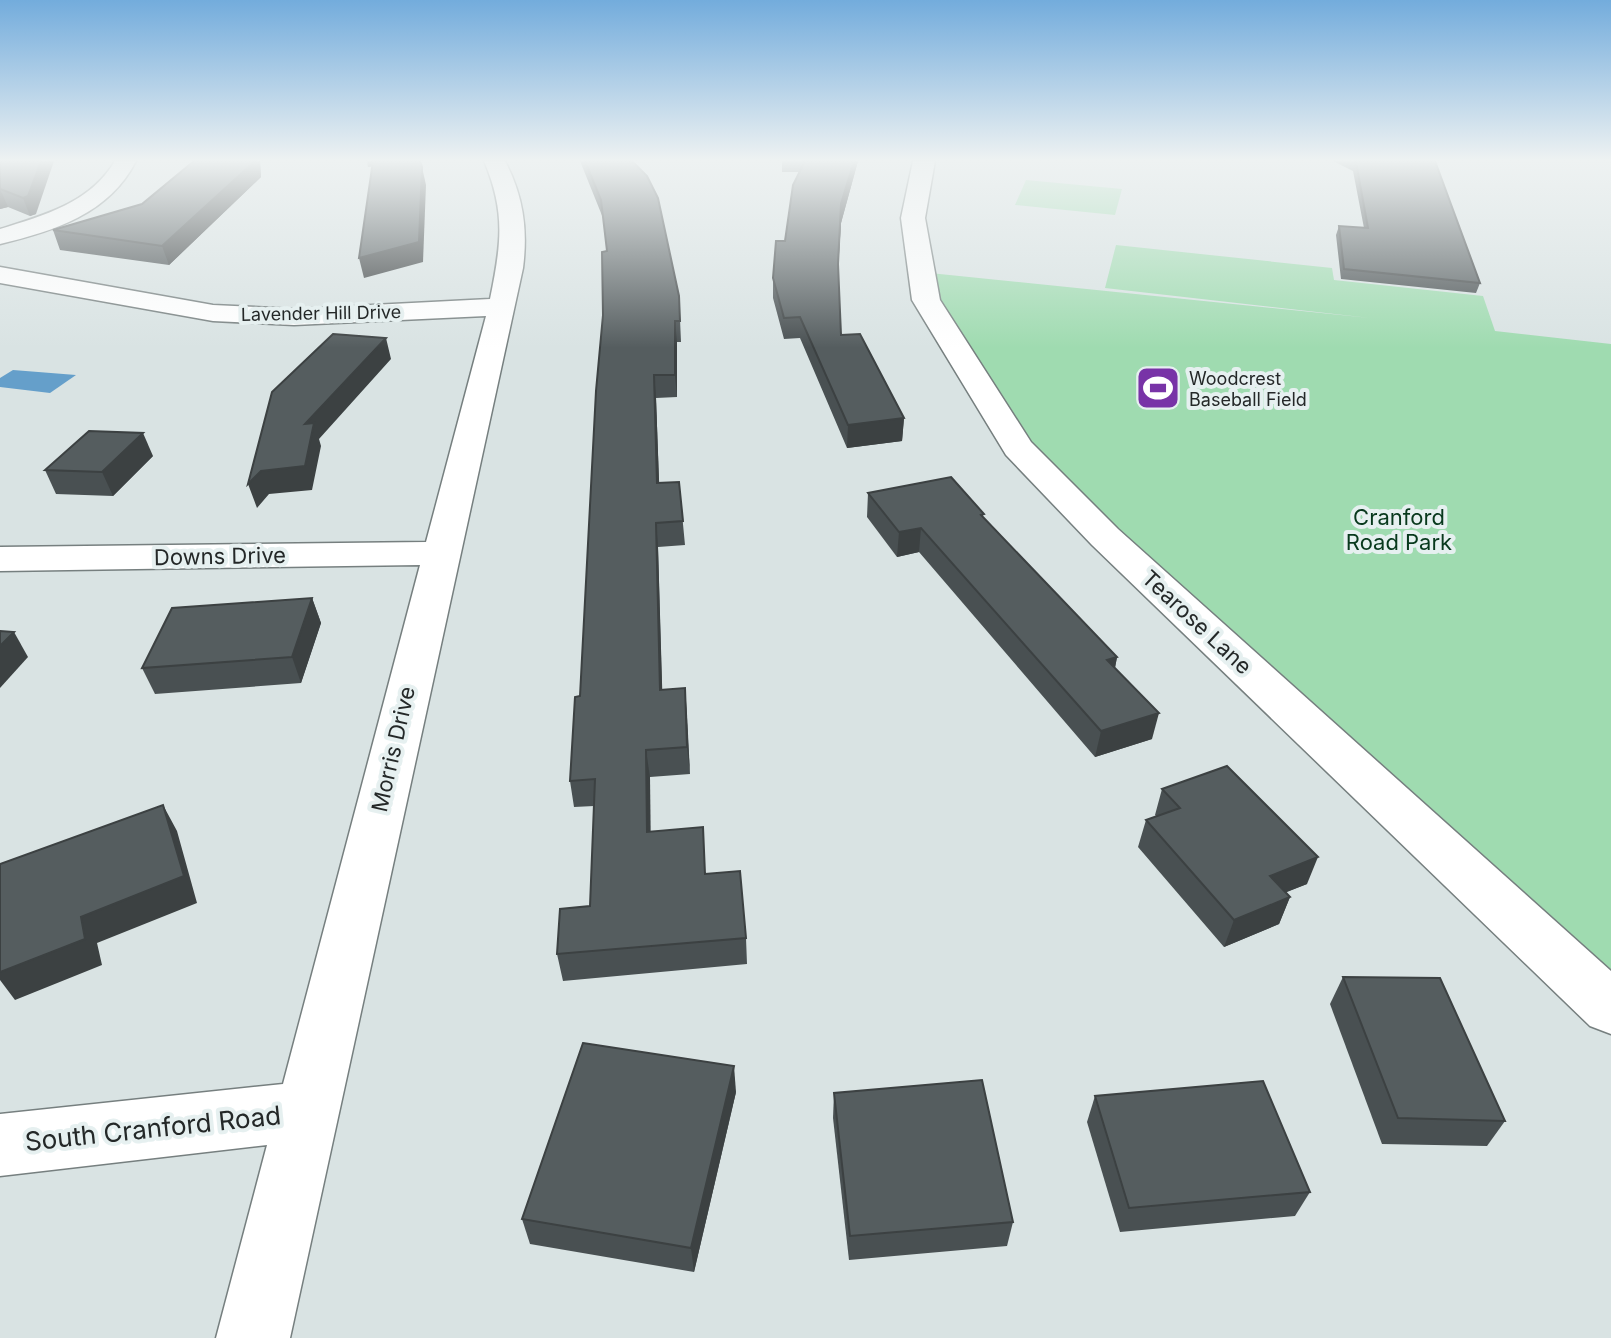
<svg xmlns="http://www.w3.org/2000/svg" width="1611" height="1338" font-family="Inter,sans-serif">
  <rect width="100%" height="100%" fill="#d9e3e3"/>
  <g fill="#9fdbb0">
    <path d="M 1026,180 L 1122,189 L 1115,215 L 1015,205 Z"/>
    <path d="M 1116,245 L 1332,268 L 1334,280 L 1483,296 L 1495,331 L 1611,344 L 1611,1008 L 1018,448 L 920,272 L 1370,318 L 1105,288 Z"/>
  </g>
  <path fill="#659fca" d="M 13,370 L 76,375 L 50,393 L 0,387 L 0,378 Z"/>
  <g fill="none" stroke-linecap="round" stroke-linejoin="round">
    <g stroke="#767f7f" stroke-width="3">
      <g id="minor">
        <path d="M 115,161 L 136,161 C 109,214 54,231 0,244 L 0,229 C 45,215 90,203 115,161 Z"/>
        <path d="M 484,161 L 505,161 C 523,196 528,228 523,268 L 290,1338 L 216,1338 L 267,1145 L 0,1176 L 0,1114 L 283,1084 L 420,565 L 0,571 L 0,547 L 426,542 L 486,316 L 294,325 L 213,321 L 0,283 L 0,267 L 213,305 L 294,309 L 490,299 C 501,246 506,212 484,161 Z"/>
        <path d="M 913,161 L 935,161 L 925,218 L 940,300 L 1031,442 L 1118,529 L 1611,971 L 1611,1034 L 1590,1026 L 1092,545 L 1006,455 L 912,300 L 901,218 Z"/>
      </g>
    </g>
    <use href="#minor" fill="#fff" fill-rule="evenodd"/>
  </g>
  <g fill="#495052">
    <path d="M 0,161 L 36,214 L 30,216 L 8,207 L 0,209 Z"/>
    <path d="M 194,161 L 260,161 L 261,177 L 169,265 L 60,250 L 53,230 L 142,204 Z"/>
    <path d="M 580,161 L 632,161 L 679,296 L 681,342 L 677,342 L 677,397 L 656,398 L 659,483 L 679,482 L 685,545 L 658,547 L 662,690 L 685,688 L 690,774 L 650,777 L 650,831 L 706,874 L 746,938 L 747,964 L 563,981 L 557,954 L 590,906 L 594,806 L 574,807 L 570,781 L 580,696 L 607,251 L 603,218 Z"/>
    <path d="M 782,161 L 858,161 L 841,223 L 838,272 L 841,335 L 904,418 L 902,441 L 847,448 L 800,338 L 784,339 L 773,298 L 773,278 L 785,241 L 799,172 L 782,172 Z"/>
    <path d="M 1333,161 L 1435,161 L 1480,283 L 1476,293 L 1341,279 L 1336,235 L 1339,226 L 1364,228 L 1353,171 Z"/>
    <path d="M 153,456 L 113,496 L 56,494 L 45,470 Z"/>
    <path d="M 868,493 L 984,518 L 1117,657 L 1115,668 L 1152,739 L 1095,757 L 919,552 L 897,557 L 867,517 Z"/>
    <path d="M 312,598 L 321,623 L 301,683 L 155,694 L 142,668 Z"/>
    <path d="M 1162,789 L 1307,884 L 1286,892 L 1290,897 L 1279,924 L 1224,947 L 1138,847 L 1146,820 L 1156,816 L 1155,815 Z"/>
    <path d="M 1343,977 L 1505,1121 L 1487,1146 L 1382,1144 L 1330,1004 Z"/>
    <path d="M 736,1092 L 694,1272 L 530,1244 L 522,1219 Z"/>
    <path d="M 834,1093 L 1013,1222 L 1007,1246 L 849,1260 L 833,1118 Z"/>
    <path d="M 1095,1096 L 1310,1192 L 1295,1216 L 1120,1232 L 1087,1122 Z"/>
  </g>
  <g fill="#3c4142">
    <path d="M 41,161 L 54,161 L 36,214 L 30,216 L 23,198 Z"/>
    <path d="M 255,161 L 260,161 L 261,177 L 169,265 L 162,246 Z"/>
    <path d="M 367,161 L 378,161 L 379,166 L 368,167 Z"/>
    <path d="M 854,161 L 858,161 L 841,223 L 837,283 L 841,204 Z"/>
    <path d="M 422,167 L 426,185 L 423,262 L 364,278 L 359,258 Z"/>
    <path d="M 0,189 L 8,207 L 0,209 Z"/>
    <path d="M 675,321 L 677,342 L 677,397 L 675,375 Z"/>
    <path d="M 386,338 L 391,359 L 319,439 L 321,446 L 312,490 L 269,494 L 257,508 L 248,484 Z"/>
    <path d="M 654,375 L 656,398 L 660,507 L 657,483 Z"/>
    <path d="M 904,418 L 902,441 L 847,448 L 848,425 Z"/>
    <path d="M 143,433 L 153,456 L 113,496 L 102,472 Z"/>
    <path d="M 656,523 L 658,547 L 663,716 L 660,690 Z"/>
    <path d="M 921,528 L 919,552 L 897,557 L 899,532 Z"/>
    <path d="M 312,598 L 321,623 L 301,683 L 292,657 Z"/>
    <path d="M 14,632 L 28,657 L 0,688 L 0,646 Z"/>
    <path d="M 1117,657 L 1112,683 L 1107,660 Z"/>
    <path d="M 685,688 L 687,714 L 690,774 L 687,747 Z"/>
    <path d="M 1159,713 L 1152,739 L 1095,757 L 1101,731 Z"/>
    <path d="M 646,750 L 650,777 L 651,858 L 647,832 Z"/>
    <path d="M 163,805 L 177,831 L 197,903 L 97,943 L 102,965 L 15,1000 L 0,980 L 0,972 L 81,917 Z"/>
    <path d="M 1318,857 L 1307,884 L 1259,903 L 1270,876 Z"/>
    <path d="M 1290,897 L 1279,924 L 1224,947 L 1234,920 Z"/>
    <path d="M 734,1066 L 736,1092 L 694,1272 L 691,1248 Z"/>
  </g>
  <g fill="#555d5f" stroke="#3c4142" stroke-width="2">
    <path d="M 0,161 L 41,161 L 28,196 L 23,198 L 0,189 Z"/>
    <path d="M 194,161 L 255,161 L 162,246 L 53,230 L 142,204 Z"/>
    <path d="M 373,161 L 420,161 L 422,167 L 419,242 L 359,258 Z"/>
    <path d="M 585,161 L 632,161 L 647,176 L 658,198 L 679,296 L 680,321 L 675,321 L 675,375 L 654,375 L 657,483 L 679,482 L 683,521 L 656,523 L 660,690 L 685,688 L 687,747 L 646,750 L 647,832 L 703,827 L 705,874 L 740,871 L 746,938 L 557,954 L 560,909 L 590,906 L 595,779 L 570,781 L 575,697 L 580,696 L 596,391 L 603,315 L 602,252 L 607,251 L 601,200 Z"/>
    <path d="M 805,161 L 854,161 L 841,204 L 838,264 L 841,335 L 860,334 L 904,418 L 848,425 L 800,317 L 784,318 L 773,278 L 776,241 L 785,241 L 793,185 Z"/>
    <path d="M 1353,161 L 1435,161 L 1480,283 L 1344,269 L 1339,226 L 1368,228 L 1356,162 Z"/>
    <path d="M 333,334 L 386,338 L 305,424 L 314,423 L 305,466 L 261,471 L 248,484 L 272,392 Z"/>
    <path d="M 89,431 L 143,433 L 102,472 L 45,470 Z"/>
    <path d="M 951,477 L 984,514 L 981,515 L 1117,657 L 1107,660 L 1159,713 L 1101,731 L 921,528 L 899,532 L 868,493 Z"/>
    <path d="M 312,598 L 292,657 L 142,668 L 172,608 Z"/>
    <path d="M 0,631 L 14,632 L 0,646 Z"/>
    <path d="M 1227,766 L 1318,857 L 1270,876 L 1290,897 L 1234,920 L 1146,820 L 1180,808 L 1162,789 Z"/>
    <path d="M 163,805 L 184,876 L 81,917 L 85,939 L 0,972 L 0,864 Z"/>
    <path d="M 1343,977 L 1440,978 L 1505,1121 L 1398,1118 Z"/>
    <path d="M 583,1043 L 734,1066 L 691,1248 L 522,1219 Z"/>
    <path d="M 982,1080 L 1013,1222 L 850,1236 L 834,1093 Z"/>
    <path d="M 1263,1081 L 1310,1192 L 1129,1208 L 1095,1096 Z"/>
  </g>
  <linearGradient id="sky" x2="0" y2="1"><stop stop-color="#73acdc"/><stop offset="0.46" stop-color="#eef2f2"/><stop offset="1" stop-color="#eef2f2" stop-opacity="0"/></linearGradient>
  <rect width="1611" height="348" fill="url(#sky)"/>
  <defs>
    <g id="stadium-square" transform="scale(2.3)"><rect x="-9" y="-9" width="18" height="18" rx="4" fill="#7833a7" stroke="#e6f0f0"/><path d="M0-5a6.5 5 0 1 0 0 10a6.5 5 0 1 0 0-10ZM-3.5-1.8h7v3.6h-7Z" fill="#fff"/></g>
  </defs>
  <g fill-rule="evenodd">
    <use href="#stadium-square" x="1158" y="388"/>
  </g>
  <g text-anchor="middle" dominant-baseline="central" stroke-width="8" stroke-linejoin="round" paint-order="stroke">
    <g font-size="18" fill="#242828" stroke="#e6f0f0">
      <text transform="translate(321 313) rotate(-1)">Lavender Hill Drive</text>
    </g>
    <g font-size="18" fill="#242828" stroke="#e6f0f0" text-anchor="start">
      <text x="1189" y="378">Woodcrest<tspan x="1189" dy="21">Baseball Field</tspan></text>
    </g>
    <g font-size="22" fill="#08391d" stroke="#e6f0f0">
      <text x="1399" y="517">Cranford<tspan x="1399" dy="25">Road Park</tspan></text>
    </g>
    <g font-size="22" fill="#242828" stroke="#e6f0f0">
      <text transform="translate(220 556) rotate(-1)">Downs Drive</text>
      <text transform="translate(1197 622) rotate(43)">Tearose Lane</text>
      <text transform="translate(393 749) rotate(-77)">Morris Drive</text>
    </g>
    <g font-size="26" fill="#242828" stroke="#e6f0f0">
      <text transform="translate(153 1128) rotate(-6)">South Cranford Road</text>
    </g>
  </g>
</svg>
